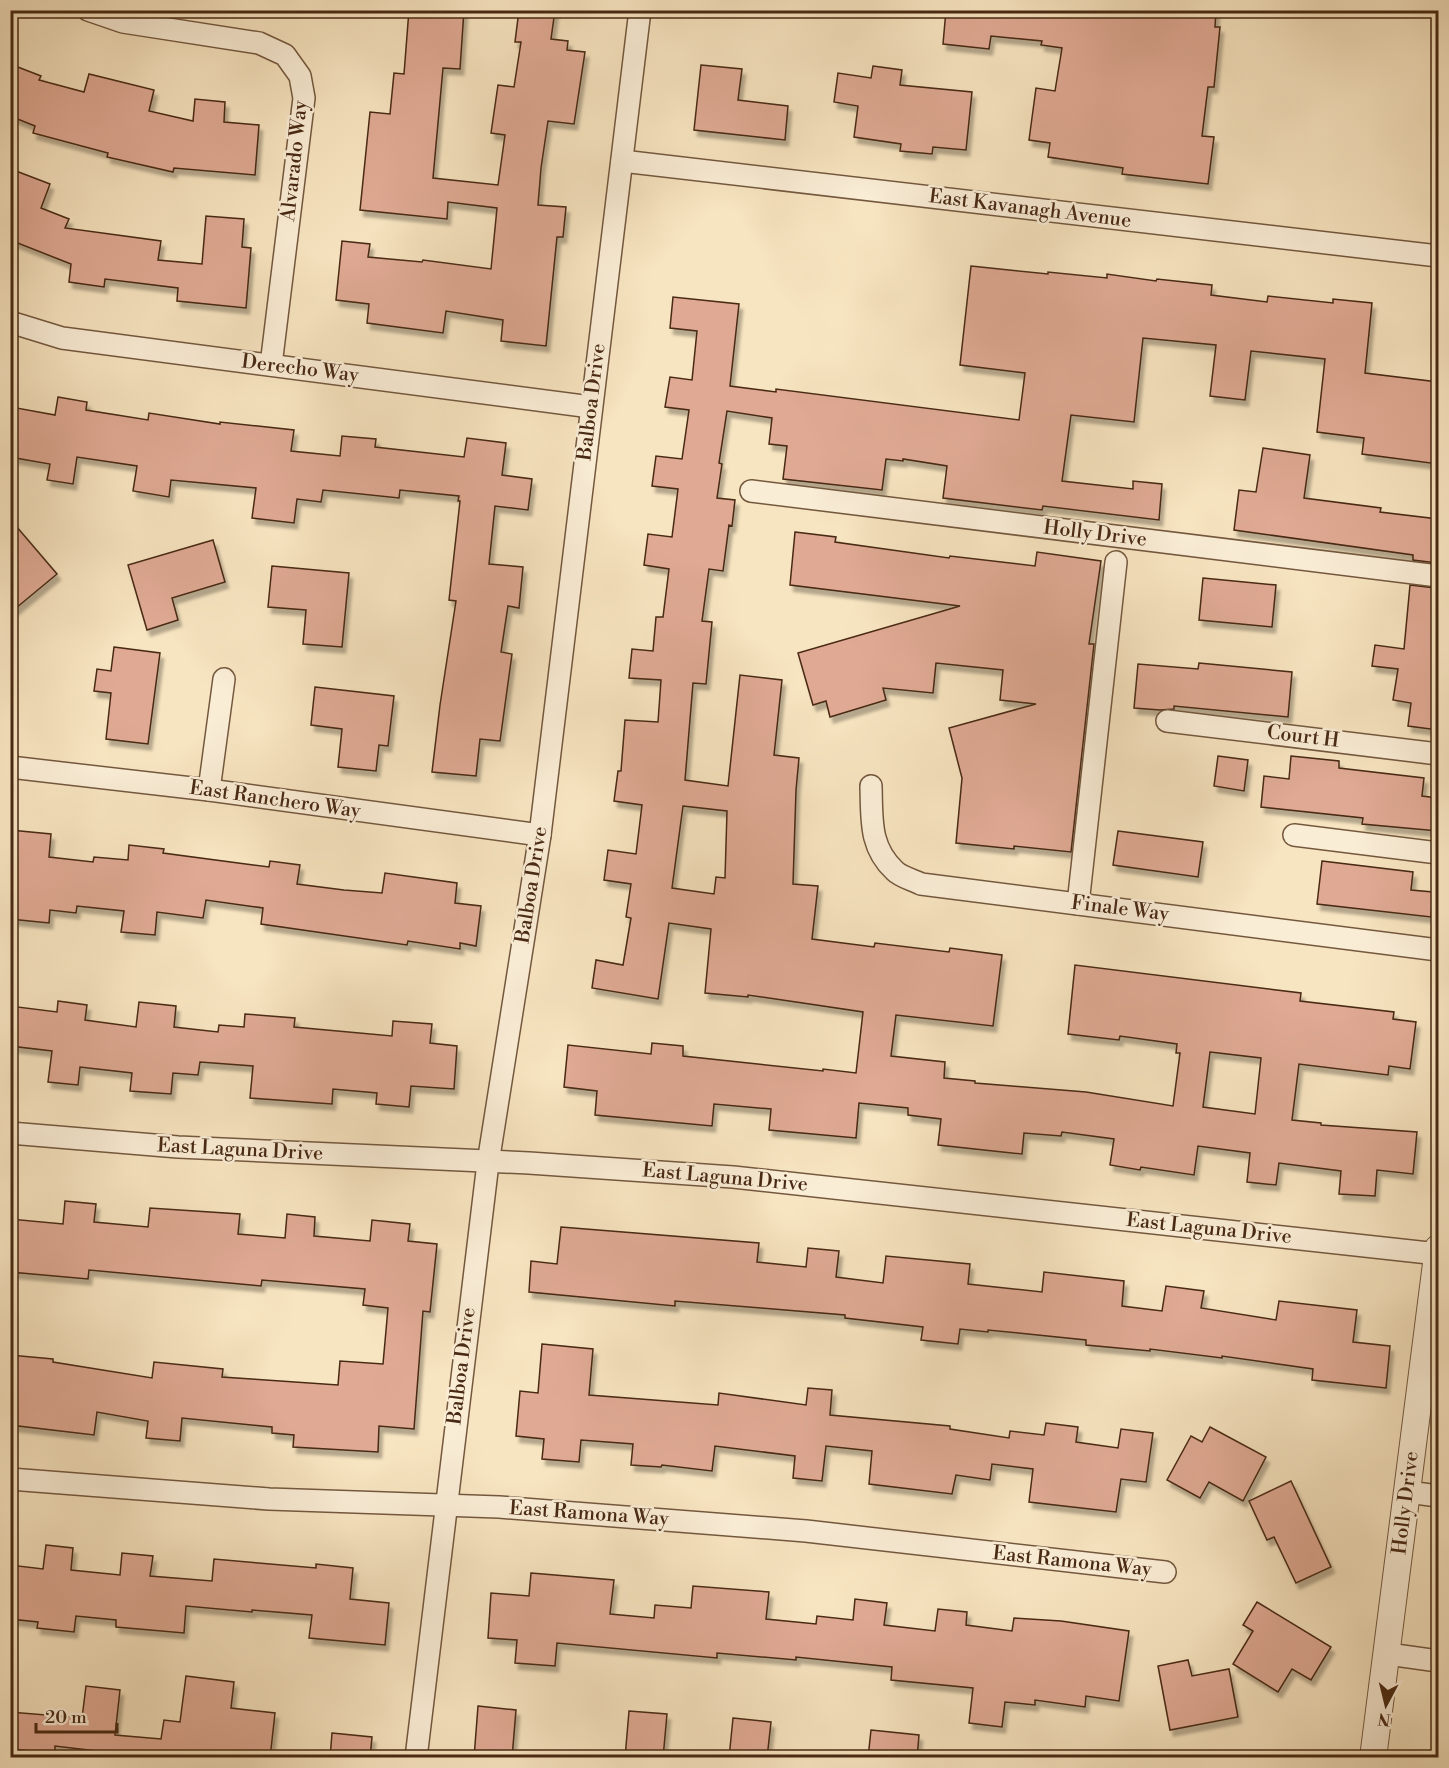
<svg xmlns="http://www.w3.org/2000/svg" width="1449" height="1768" font-family="'Libre Bodoni',serif">
  <defs>
    <filter id="shadow"><feDropShadow dx="3.5" dy="6" stdDeviation="1.5" flood-color="#0004"/></filter>
  </defs>
  <rect width="100%" height="100%" fill="#f7e4c0"/>
  <filter id="stains"><feTurbulence type="fractalNoise" baseFrequency=".00333" numOctaves="4"/><feColorMatrix values="0 0 0 0 .2 0 0 0 0 .09 0 0 0 0 .02 0 0 0 .5 -.17"/></filter>
  <radialGradient id="worn" r=".72"><stop offset=".6" stop-color="#630" stop-opacity="0"/><stop offset="1" stop-color="#630" stop-opacity=".3"/></radialGradient>
  <g fill="#dfa993" stroke="#482913" stroke-width="1.5" fill-rule="evenodd" filter="url(#shadow)">
    <path d="M 409,10 L 464,10 L 460,69 L 443,68 L 433,178 L 498,185 L 505,135 L 491,133 L 498,85 L 514,87 L 521,42 L 515,42 L 519,10 L 555,10 L 551,39 L 568,41 L 567,50 L 585,52 L 574,124 L 548,121 L 541,168 L 538,205 L 566,207 L 563,237 L 557,237 L 546,346 L 501,341 L 503,320 L 446,311 L 443,333 L 367,323 L 369,304 L 336,300 L 342,241 L 370,244 L 368,257 L 422,262 L 423,260 L 491,269 L 497,208 L 448,202 L 447,219 L 360,210 L 370,112 L 390,114 L 394,73 L 404,74 Z"/>
    <path d="M 946,10 L 1216,10 L 1215,27 L 1220,27 L 1214,87 L 1208,87 L 1202,136 L 1214,137 L 1208,184 L 1122,174 L 1123,168 L 1048,157 L 1050,143 L 1029,140 L 1036,88 L 1055,91 L 1062,48 L 1041,45 L 1042,41 L 991,36 L 989,49 L 943,44 Z"/>
    <path d="M 10,64 L 41,76 L 39,80 L 84,92 L 89,74 L 154,90 L 149,111 L 193,121 L 195,99 L 225,102 L 224,122 L 259,125 L 255,175 L 174,168 L 173,172 L 107,157 L 108,153 L 33,133 L 35,126 L 10,116 Z"/>
    <path d="M 701,65 L 742,69 L 738,100 L 788,106 L 785,140 L 694,130 Z"/>
    <path d="M 873,66 L 902,70 L 900,85 L 972,92 L 966,150 L 933,147 L 932,154 L 900,151 L 901,144 L 854,137 L 858,106 L 834,102 L 838,73 L 871,78 Z"/>
    <path d="M 16,171 L 50,184 L 41,208 L 69,219 L 65,228 L 161,241 L 158,260 L 202,264 L 206,216 L 244,219 L 242,247 L 251,248 L 246,308 L 177,301 L 178,288 L 105,279 L 104,287 L 69,282 L 71,264 L 10,240 L 10,185 Z"/>
    <path d="M 971,266 L 1048,274 L 1048,272 L 1107,278 L 1107,274 L 1156,281 L 1157,279 L 1212,285 L 1211,295 L 1267,302 L 1268,296 L 1333,303 L 1333,299 L 1372,303 L 1365,373 L 1438,382 L 1438,464 L 1362,454 L 1364,438 L 1317,432 L 1325,359 L 1251,351 L 1245,400 L 1210,396 L 1216,345 L 1143,338 L 1134,422 L 1071,415 L 1062,481 L 1133,489 L 1133,481 L 1162,484 L 1159,520 L 1043,506 L 1042,510 L 943,498 L 947,466 L 903,459 L 903,461 L 886,459 L 882,490 L 783,479 L 787,446 L 769,444 L 772,418 L 727,411 L 719,463 L 722,464 L 717,498 L 735,500 L 732,526 L 729,525 L 723,571 L 709,569 L 702,621 L 712,622 L 706,684 L 693,683 L 685,780 L 728,786 L 740,675 L 782,680 L 774,755 L 799,758 L 796,790 L 793,884 L 818,886 L 812,939 L 874,947 L 875,943 L 949,952 L 950,948 L 1002,955 L 993,1026 L 896,1015 L 891,1056 L 945,1062 L 944,1078 L 975,1081 L 975,1083 L 1086,1092 L 1173,1106 L 1180,1053 L 1176,1053 L 1177,1044 L 1120,1036 L 1119,1040 L 1068,1034 L 1075,965 L 1301,993 L 1300,1001 L 1394,1012 L 1393,1019 L 1416,1022 L 1410,1069 L 1389,1066 L 1388,1075 L 1299,1064 L 1292,1120 L 1321,1123 L 1321,1125 L 1417,1132 L 1413,1174 L 1377,1170 L 1375,1196 L 1339,1194 L 1341,1171 L 1279,1163 L 1276,1185 L 1247,1182 L 1250,1153 L 1198,1146 L 1194,1175 L 1141,1167 L 1140,1170 L 1110,1165 L 1114,1139 L 1062,1132 L 1061,1136 L 1024,1133 L 1022,1154 L 938,1145 L 941,1119 L 908,1115 L 908,1108 L 859,1103 L 856,1138 L 769,1130 L 771,1109 L 714,1104 L 712,1126 L 595,1115 L 597,1091 L 564,1087 L 568,1045 L 651,1054 L 652,1043 L 683,1046 L 683,1056 L 823,1071 L 823,1069 L 856,1073 L 863,1012 L 748,995 L 748,997 L 705,993 L 711,929 L 669,923 L 658,999 L 592,988 L 596,960 L 623,965 L 631,918 L 626,917 L 631,884 L 604,880 L 608,850 L 636,854 L 642,805 L 614,801 L 618,771 L 621,771 L 625,720 L 658,722 L 661,680 L 629,678 L 632,649 L 653,651 L 656,617 L 663,617 L 669,569 L 644,565 L 648,534 L 672,537 L 678,489 L 652,486 L 656,456 L 682,459 L 689,410 L 665,407 L 670,377 L 692,380 L 697,331 L 670,328 L 673,297 L 739,304 L 730,386 L 776,392 L 776,389 L 1019,420 L 1025,373 L 960,365 ZM 683,806 L 727,811 L 725,878 L 716,877 L 714,894 L 672,888 ZM 1210,1052 L 1261,1058 L 1255,1114 L 1203,1107 Z"/>
    <path d="M 58,397 L 87,402 L 86,410 L 148,420 L 149,413 L 220,424 L 220,422 L 294,430 L 291,451 L 340,456 L 342,436 L 376,439 L 375,447 L 464,457 L 467,438 L 506,443 L 502,475 L 532,479 L 528,510 L 495,506 L 489,564 L 523,567 L 519,608 L 508,606 L 501,652 L 512,654 L 500,741 L 480,739 L 476,776 L 432,772 L 440,705 L 456,601 L 449,600 L 460,501 L 458,501 L 459,496 L 400,490 L 399,498 L 323,490 L 321,502 L 297,499 L 294,523 L 252,518 L 256,488 L 171,480 L 169,497 L 133,491 L 137,466 L 77,457 L 73,484 L 47,480 L 50,464 L 10,457 L 10,444 L 17,408 L 55,415 Z"/>
    <path d="M 1263,448 L 1310,455 L 1304,498 L 1381,508 L 1380,512 L 1438,519 L 1437,563 L 1413,560 L 1413,555 L 1234,530 L 1239,490 L 1256,492 Z"/>
    <path d="M 10,519 L 57,574 L 10,613 Z"/>
    <path d="M 795,532 L 836,537 L 835,542 L 949,558 L 950,556 L 1035,566 L 1037,552 L 1101,561 L 1089,644 L 1094,644 L 1071,852 L 1014,846 L 1014,849 L 956,843 L 962,778 L 949,728 L 1036,704 L 1000,700 L 1003,670 L 936,663 L 933,693 L 883,688 L 886,700 L 830,717 L 826,701 L 813,705 L 798,653 L 960,606 L 790,585 Z"/>
    <path d="M 213,540 L 225,582 L 172,598 L 178,620 L 147,630 L 128,565 Z"/>
    <path d="M 272,566 L 349,573 L 342,647 L 303,644 L 306,610 L 268,607 Z"/>
    <path d="M 1203,578 L 1276,585 L 1272,627 L 1199,620 Z"/>
    <path d="M 1410,585 L 1435,588 L 1433,608 L 1438,608 L 1438,730 L 1408,726 L 1411,703 L 1393,700 L 1398,669 L 1372,666 L 1375,645 L 1404,649 Z"/>
    <path d="M 114,647 L 160,653 L 148,744 L 106,739 L 111,693 L 94,691 L 97,669 L 111,671 Z"/>
    <path d="M 1199,663 L 1292,672 L 1288,717 L 1174,706 L 1174,709 L 1160,710 L 1134,708 L 1138,664 L 1198,669 Z"/>
    <path d="M 315,687 L 394,696 L 388,746 L 379,745 L 376,771 L 338,767 L 342,729 L 311,725 Z"/>
    <path d="M 1218,756 L 1248,760 L 1244,791 L 1214,786 Z"/>
    <path d="M 1291,756 L 1339,761 L 1339,768 L 1424,778 L 1422,796 L 1438,798 L 1438,831 L 1362,824 L 1363,818 L 1261,807 L 1264,776 L 1289,779 Z"/>
    <path d="M 10,830 L 51,834 L 49,857 L 93,862 L 94,857 L 128,860 L 129,845 L 164,849 L 163,853 L 269,867 L 270,861 L 300,865 L 297,884 L 344,890 L 382,893 L 385,873 L 457,883 L 455,903 L 481,906 L 476,946 L 460,943 L 460,949 L 408,941 L 407,945 L 261,924 L 263,908 L 206,900 L 203,918 L 157,912 L 155,935 L 121,932 L 124,911 L 77,906 L 76,913 L 50,910 L 49,923 L 10,919 Z"/>
    <path d="M 1118,831 L 1203,842 L 1198,877 L 1113,865 Z"/>
    <path d="M 1322,861 L 1413,872 L 1411,890 L 1433,892 L 1431,917 L 1317,904 Z"/>
    <path d="M 58,1001 L 87,1005 L 85,1020 L 136,1027 L 139,1002 L 176,1006 L 174,1027 L 218,1032 L 219,1025 L 244,1027 L 245,1014 L 295,1018 L 294,1027 L 392,1036 L 393,1021 L 432,1024 L 430,1043 L 457,1046 L 454,1089 L 411,1086 L 409,1107 L 376,1104 L 377,1093 L 333,1089 L 332,1104 L 250,1098 L 253,1066 L 200,1062 L 198,1075 L 173,1073 L 171,1094 L 130,1091 L 132,1073 L 80,1067 L 78,1085 L 48,1082 L 52,1051 L 10,1046 L 10,1006 L 57,1012 Z"/>
    <path d="M 65,1201 L 96,1204 L 94,1222 L 148,1227 L 150,1208 L 240,1214 L 238,1234 L 285,1238 L 287,1214 L 315,1217 L 314,1236 L 370,1241 L 372,1220 L 410,1224 L 408,1241 L 437,1244 L 430,1312 L 423,1311 L 414,1429 L 379,1426 L 378,1452 L 293,1447 L 294,1435 L 272,1433 L 272,1427 L 182,1418 L 180,1441 L 146,1438 L 148,1421 L 97,1412 L 94,1435 L 10,1425 L 10,1355 L 53,1359 L 53,1362 L 152,1378 L 154,1362 L 223,1369 L 222,1377 L 338,1385 L 340,1361 L 383,1364 L 388,1308 L 363,1305 L 365,1289 L 262,1280 L 261,1286 L 89,1270 L 88,1279 L 10,1272 L 10,1219 L 63,1224 Z"/>
    <path d="M 561,1227 L 759,1243 L 757,1262 L 806,1267 L 808,1248 L 839,1251 L 836,1277 L 883,1283 L 886,1256 L 970,1264 L 968,1284 L 1042,1292 L 1044,1272 L 1124,1281 L 1122,1306 L 1162,1311 L 1166,1286 L 1204,1291 L 1201,1308 L 1276,1320 L 1279,1301 L 1357,1310 L 1353,1342 L 1390,1346 L 1386,1388 L 1312,1380 L 1313,1369 L 1222,1356 L 1222,1358 L 1150,1349 L 1150,1351 L 1086,1345 L 1086,1340 L 988,1330 L 988,1332 L 960,1329 L 958,1344 L 921,1340 L 923,1327 L 845,1318 L 845,1315 L 675,1301 L 675,1306 L 529,1292 L 531,1261 L 557,1264 Z"/>
    <path d="M 542,1344 L 593,1349 L 589,1395 L 718,1405 L 719,1393 L 806,1405 L 808,1388 L 832,1390 L 830,1415 L 950,1426 L 950,1429 L 1009,1438 L 1010,1431 L 1044,1435 L 1046,1423 L 1078,1427 L 1076,1442 L 1118,1448 L 1121,1429 L 1153,1433 L 1146,1482 L 1121,1479 L 1116,1512 L 1029,1502 L 1033,1469 L 992,1464 L 990,1480 L 956,1475 L 952,1494 L 869,1484 L 872,1451 L 826,1446 L 822,1481 L 793,1478 L 795,1456 L 715,1446 L 712,1471 L 662,1465 L 661,1467 L 631,1465 L 633,1444 L 581,1440 L 579,1462 L 542,1459 L 544,1439 L 516,1436 L 520,1391 L 538,1393 Z"/>
    <path d="M 1210,1427 L 1266,1457 L 1243,1501 L 1209,1482 L 1200,1498 L 1167,1480 L 1191,1436 L 1202,1442 Z"/>
    <path d="M 1291,1481 L 1331,1567 L 1296,1583 L 1274,1537 L 1267,1540 L 1249,1501 Z"/>
    <path d="M 46,1545 L 73,1548 L 71,1570 L 120,1575 L 122,1553 L 153,1556 L 150,1576 L 212,1581 L 214,1559 L 316,1568 L 316,1564 L 353,1568 L 350,1599 L 389,1603 L 385,1645 L 309,1638 L 312,1615 L 252,1610 L 252,1612 L 186,1606 L 184,1633 L 116,1627 L 116,1620 L 76,1616 L 74,1632 L 37,1628 L 38,1622 L 10,1619 L 10,1565 L 43,1569 Z"/>
    <path d="M 531,1573 L 614,1580 L 610,1614 L 654,1618 L 655,1605 L 691,1608 L 693,1586 L 769,1592 L 766,1619 L 816,1624 L 817,1616 L 853,1620 L 855,1599 L 887,1603 L 884,1625 L 935,1631 L 938,1609 L 967,1612 L 966,1625 L 1012,1631 L 1014,1618 L 1061,1621 L 1129,1631 L 1119,1701 L 1086,1696 L 1085,1707 L 1035,1700 L 1035,1705 L 1005,1702 L 1002,1727 L 969,1723 L 973,1688 L 891,1680 L 892,1667 L 796,1657 L 796,1660 L 717,1653 L 717,1658 L 557,1643 L 555,1666 L 515,1663 L 517,1640 L 488,1638 L 491,1593 L 529,1596 Z"/>
    <path d="M 1257,1602 L 1331,1647 L 1311,1680 L 1292,1669 L 1278,1692 L 1233,1664 L 1253,1631 L 1243,1625 Z"/>
    <path d="M 1188,1660 L 1192,1676 L 1229,1669 L 1238,1717 L 1170,1730 L 1158,1666 Z"/>
    <path d="M 186,1676 L 234,1682 L 231,1708 L 275,1713 L 270,1758 L 104,1758 L 105,1752 L 55,1746 L 55,1753 L 10,1749 L 10,1712 L 82,1718 L 86,1686 L 120,1690 L 115,1735 L 161,1739 L 164,1720 L 180,1722 Z"/>
    <path d="M 478,1706 L 516,1710 L 512,1758 L 474,1758 Z"/>
    <path d="M 629,1711 L 667,1714 L 663,1758 L 625,1758 Z"/>
    <path d="M 733,1718 L 771,1722 L 767,1758 L 729,1758 Z"/>
    <path d="M 871,1730 L 919,1735 L 917,1758 L 868,1758 Z"/>
    <path d="M 332,1733 L 372,1737 L 370,1758 L 330,1758 Z"/>
  </g>
  <g fill="none" stroke-linecap="round" stroke-linejoin="round">
    <g stroke="#74583e" stroke-width="24">
      <g id="minor">
        <path d="M 88,10 L 123,22 L 259,43 L 285,55 L 300,76 L 304,98 L 271,365"/>
        <path d="M 622,161 L 1438,256"/>
        <path d="M 10,322 L 62,338 L 591,407"/>
        <path d="M 751,491 L 1438,576"/>
        <path d="M 1167,721 L 1438,754"/>
        <path d="M 10,767 L 209,790 L 540,835"/>
        <path d="M 871,786 C 872,819 869,847 895,871 C 901,877 913,880 921,884 L 1438,950"/>
        <path d="M 209,790 L 224,679"/>
        <path d="M 1294,835 L 1438,853"/>
        <path d="M 1078,904 L 1116,562"/>
        <path d="M 10,1133 L 178,1147 L 529,1163 L 733,1177 L 1438,1254"/>
        <path d="M 10,1479 L 269,1499 L 499,1507 L 806,1531 L 1165,1572"/>
        <path d="M 1408,1492 L 1438,1496"/>
        <path d="M 1388,1654 L 1438,1661"/>
        <path d="M 416,1758 L 488,1163 L 540,835 L 640,10"/>
      </g>
    </g>
    <g stroke="#74583e" stroke-width="28">
      <path id="tertiary" d="M 1373,1758 L 1438,1248"/>
    </g>
    <use href="#minor" stroke="#faedd6" stroke-width="21"/>
    <use href="#tertiary" stroke="#faedd6" stroke-width="26"/>
  </g>
  <g text-anchor="middle" dominant-baseline="central" stroke-width="5" stroke-linejoin="round" paint-order="stroke">
    <g font-size="20" fill="#482913" stroke="#faedd6">
      <text transform="translate(295 161) rotate(-84)">Alvarado Way</text>
      <text transform="translate(1030 209) rotate(7)">East Kavanagh Avenue</text>
      <text transform="translate(300 369) rotate(7)">Derecho Way</text>
      <text transform="translate(592 402) rotate(-83)">Balboa Drive</text>
      <text transform="translate(1095 534) rotate(7)">Holly Drive</text>
      <text transform="translate(1303 737) rotate(7)">Court H</text>
      <text transform="translate(275 800) rotate(8)">East Ranchero Way</text>
      <text transform="translate(532 885) rotate(-81)">Balboa Drive</text>
      <text transform="translate(1120 909) rotate(7)">Finale Way</text>
      <text transform="translate(240 1150) rotate(3)">East Laguna Drive</text>
      <text transform="translate(725 1178) rotate(5)">East Laguna Drive</text>
      <text transform="translate(1209 1229) rotate(6)">East Laguna Drive</text>
      <text transform="translate(462 1366) rotate(-83)">Balboa Drive</text>
      <text transform="translate(1406 1503) rotate(-83)">Holly Drive</text>
      <text transform="translate(589 1514) rotate(4)">East Ramona Way</text>
      <text transform="translate(1072 1562) rotate(6)">East Ramona Way</text>
    </g>
  </g>
  <rect width="1449" height="1768" fill="none" stroke="#f7e4c0" stroke-width="36"/>
  <rect x="12" y="12" width="1425" height="1744" fill="none" stroke="#482913" stroke-width="3"/>
  <rect x="18" y="18" width="1413" height="1732" fill="none" stroke="#482913" stroke-width="1.5"/>
  <g transform="translate(1386 1705) rotate(187)" stroke="#faedd6" stroke-width="4.5" paint-order="stroke">
  <path d="M0-4.5L10 22L0 15L-10 22Z" fill="#482913"/>
  <text y="-9" font-size="16" font-weight="bold" text-anchor="middle" fill="#482913">N</text>
  </g>
  <path d="M36 1723v9h81v-9" fill="none" stroke="#482913" stroke-width="3"/>
  <text x="45" y="1723" font-size="18" fill="#482913" stroke="#faedd6" stroke-width="4.5" paint-order="stroke">20 m</text>
  <rect width="100%" height="100%" filter="url(#stains)"/>
  <rect width="100%" height="100%" fill="url(#worn)"/>
</svg>
